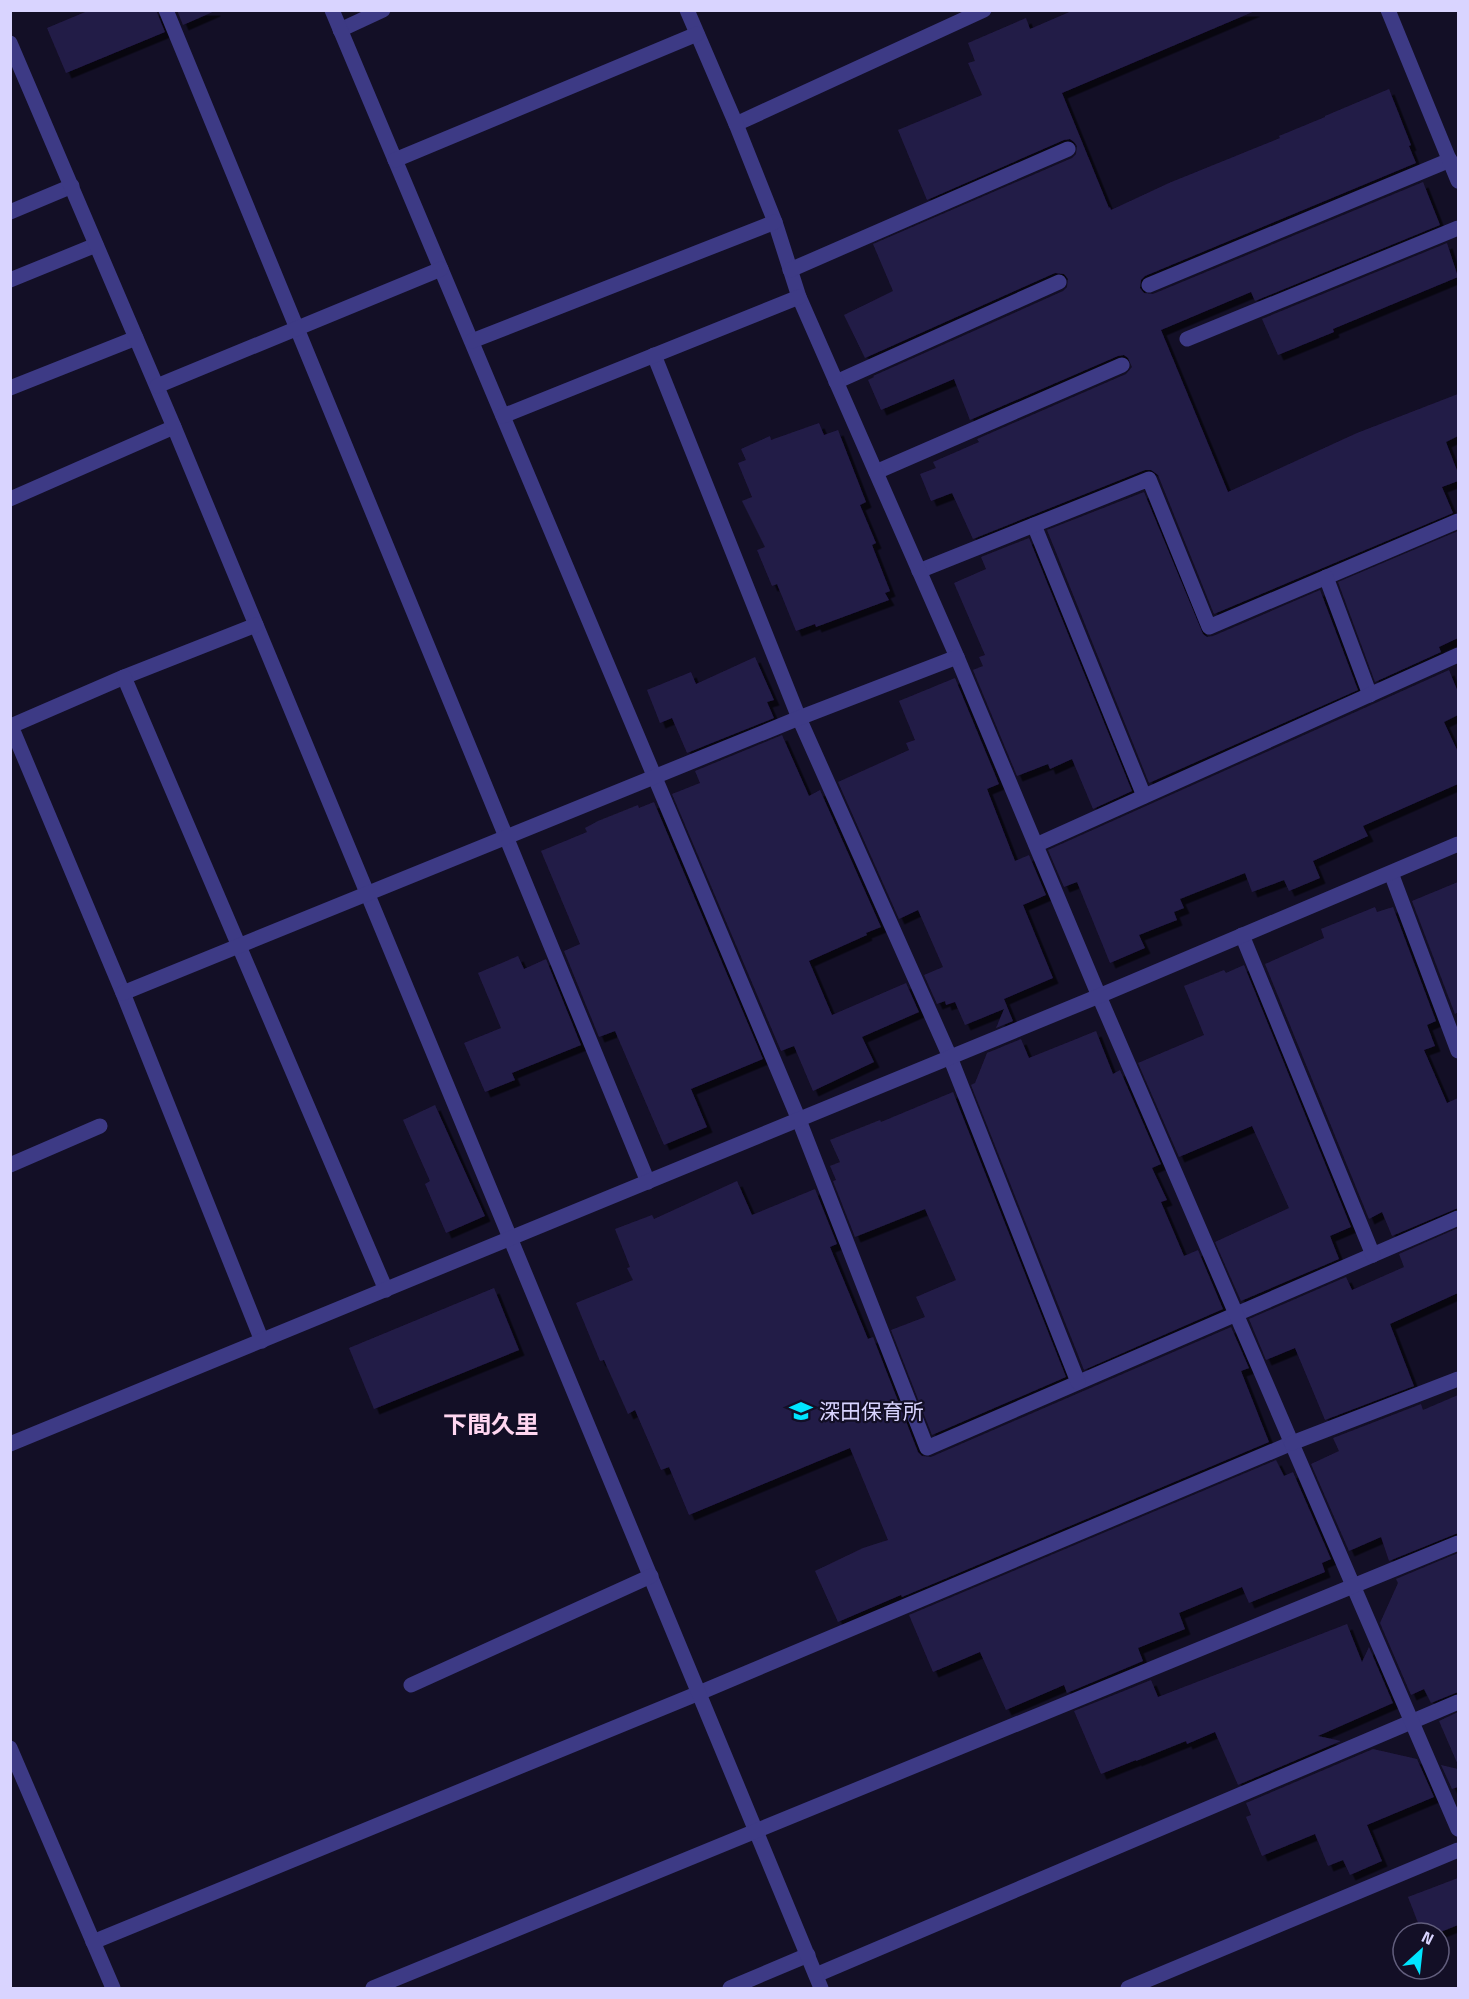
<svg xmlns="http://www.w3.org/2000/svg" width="1469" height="1999" font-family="'Titillium Web','Noto Sans JP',sans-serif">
  <defs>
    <filter id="shadow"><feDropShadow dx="5.5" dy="5.5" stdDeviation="0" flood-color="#0009"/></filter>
  </defs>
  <rect width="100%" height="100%" fill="#130f26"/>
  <g fill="#241b47" filter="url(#shadow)">
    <path d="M 90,10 L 156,10 L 165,32 L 66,73 L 47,28 Z"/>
    <path d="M 177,10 L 215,10 L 215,11 L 183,25 Z"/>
    <path d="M 1074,10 L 1255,11 L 1062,93 L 1109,208 L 1110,207 L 1111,210 L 1169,183 L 1280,138 L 1279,136 L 1325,117 L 1325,116 L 1389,89 L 1411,145 L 1409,146 L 1416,163 L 1145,276 L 1141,280 L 1140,288 L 1144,293 L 1153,294 L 1423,182 L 1440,225 L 1255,301 L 1251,292 L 1161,330 L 1228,492 L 1357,433 L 1458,394 L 1458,436 L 1446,442 L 1458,473 L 1458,481 L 1442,487 L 1453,513 L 1214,614 L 1158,475 L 1151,470 L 1145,470 L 973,539 L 952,493 L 931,501 L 920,474 L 936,468 L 933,462 L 979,442 L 977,439 L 1126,374 L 1132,367 L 1128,358 L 1124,355 L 1118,356 L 970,420 L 954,379 L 881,410 L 868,380 L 874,377 L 873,376 L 1063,291 L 1067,287 L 1068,279 L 1064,274 L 1055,273 L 865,358 L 844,315 L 893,291 L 873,244 L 1072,158 L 1076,154 L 1077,146 L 1074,142 L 1070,139 L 1064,140 L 927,200 L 898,130 L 982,95 L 968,63 L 975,61 L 968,43 L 1026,18 L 1030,29 Z"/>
    <path d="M 1447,243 L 1458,277 L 1333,329 L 1334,332 L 1278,355 L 1262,319 Z"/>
    <path d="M 819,423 L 824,435 L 838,430 L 866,502 L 860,505 L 876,543 L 872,545 L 890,591 L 885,593 L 889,600 L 816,627 L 815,624 L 796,631 L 777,584 L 772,586 L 757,550 L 765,547 L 742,501 L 752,497 L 738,463 L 746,460 L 741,449 L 770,436 L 771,440 Z"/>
    <path d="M 1144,492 L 1203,634 L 1207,637 L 1213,636 L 1320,590 L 1358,690 L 1149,783 L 1047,530 Z"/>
    <path d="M 1458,531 L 1458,638 L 1439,647 L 1441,652 L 1375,682 L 1338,582 Z"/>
    <path d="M 1029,538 L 1132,791 L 1093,809 L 1072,759 L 1050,769 L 1048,764 L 1017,776 L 973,670 L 983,666 L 979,657 L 985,655 L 954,583 L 986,569 L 981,557 Z"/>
    <path d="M 755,657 L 774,700 L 767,702 L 774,718 L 687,753 L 672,718 L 660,723 L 647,690 L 691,672 L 696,684 Z"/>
    <path d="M 1449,670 L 1458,692 L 1458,715 L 1444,722 L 1458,752 L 1458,784 L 1363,826 L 1368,836 L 1313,861 L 1320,878 L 1289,891 L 1284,880 L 1252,892 L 1245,873 L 1180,899 L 1184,908 L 1174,912 L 1177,920 L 1139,935 L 1145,948 L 1110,963 L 1077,882 L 1064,887 L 1048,850 Z"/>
    <path d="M 955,678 L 999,784 L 987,789 L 1015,861 L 1029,855 L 1046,895 L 1023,905 L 1053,978 L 1004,999 L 1013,1021 L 996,1028 L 1004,1009 L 965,1025 L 955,1002 L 946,1005 L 945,1001 L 937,1004 L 924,975 L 943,967 L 918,910 L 899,919 L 838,782 L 909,750 L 906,743 L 915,740 L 899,701 Z"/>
    <path d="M 782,735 L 809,796 L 820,790 L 881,927 L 866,933 L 867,935 L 809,961 L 832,1015 L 906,983 L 919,1012 L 862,1037 L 874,1062 L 813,1091 L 794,1046 L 781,1051 L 672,794 L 700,783 L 695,771 Z"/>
    <path d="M 654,802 L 763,1059 L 691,1089 L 707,1127 L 664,1145 L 615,1031 L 599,1037 L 564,951 L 580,944 L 541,851 L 587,832 L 585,828 L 598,821 L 638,805 L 639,808 Z"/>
    <path d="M 1458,882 L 1458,1012 L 1455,1014 L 1412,901 Z"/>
    <path d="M 1375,907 L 1377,912 L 1393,907 L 1436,1021 L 1427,1025 L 1435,1046 L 1424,1050 L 1447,1103 L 1458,1098 L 1458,1208 L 1392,1236 L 1382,1212 L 1369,1219 L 1265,964 L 1324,938 L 1321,929 Z"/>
    <path d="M 518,956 L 524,969 L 546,959 L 581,1045 L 512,1073 L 515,1080 L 485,1092 L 464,1043 L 501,1028 L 478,973 Z"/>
    <path d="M 1244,965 L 1351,1227 L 1330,1236 L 1339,1259 L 1241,1301 L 1215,1242 L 1289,1208 L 1252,1126 L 1179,1157 L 1138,1063 L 1204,1035 L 1184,986 L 1224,970 L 1226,973 Z"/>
    <path d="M 1096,1031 L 1113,1074 L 1120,1070 L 1161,1164 L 1152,1168 L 1167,1200 L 1161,1202 L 1184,1256 L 1198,1250 L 1223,1309 L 1084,1370 L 971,1085 L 975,1083 L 987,1053 L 1021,1039 L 1029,1058 Z"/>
    <path d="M 953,1092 L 1066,1377 L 932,1435 L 891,1330 L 925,1317 L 916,1297 L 956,1280 L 925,1209 L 855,1237 L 833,1181 L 836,1180 L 830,1166 L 840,1162 L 830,1140 L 880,1120 L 881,1122 Z"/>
    <path d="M 435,1105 L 485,1216 L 446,1233 L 425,1184 L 430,1181 L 403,1120 Z"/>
    <path d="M 737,1181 L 752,1215 L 815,1189 L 837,1244 L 830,1247 L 868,1339 L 873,1337 L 918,1452 L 922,1456 L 931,1457 L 1231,1327 L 1249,1368 L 1241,1371 L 1269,1442 L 902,1597 L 901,1595 L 838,1622 L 815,1571 L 863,1548 L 888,1540 L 850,1448 L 689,1515 L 669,1467 L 661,1470 L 635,1410 L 628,1414 L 604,1360 L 600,1361 L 576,1303 L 633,1280 L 627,1268 L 630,1267 L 615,1229 L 652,1215 L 654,1219 Z"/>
    <path d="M 1458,1228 L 1458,1293 L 1390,1324 L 1414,1386 L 1325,1420 L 1295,1348 L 1266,1360 L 1249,1319 L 1346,1277 L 1352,1290 L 1404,1267 L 1399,1254 Z"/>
    <path d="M 494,1288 L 519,1350 L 374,1409 L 349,1348 Z"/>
    <path d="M 1458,1395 L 1458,1533 L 1389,1561 L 1381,1537 L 1349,1551 L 1311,1464 L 1339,1451 L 1333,1438 L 1421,1404 L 1423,1410 Z"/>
    <path d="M 1276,1460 L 1284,1476 L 1293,1472 L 1331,1559 L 1322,1563 L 1325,1572 L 1249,1603 L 1242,1587 L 1179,1613 L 1185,1629 L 1138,1648 L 1143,1661 L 1067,1693 L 1064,1685 L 1006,1710 L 980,1652 L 933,1672 L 909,1615 Z"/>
    <path d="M 1458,1553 L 1458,1692 L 1431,1703 L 1424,1689 L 1411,1695 L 1380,1623 L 1398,1583 L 1396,1579 Z"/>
    <path d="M 1347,1624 L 1362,1662 L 1369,1647 L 1393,1703 L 1318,1736 L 1341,1741 L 1238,1785 L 1215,1732 L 1187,1744 L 1186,1741 L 1136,1761 L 1136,1760 L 1101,1774 L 1074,1711 L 1151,1680 L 1158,1697 Z"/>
    <path d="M 1458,1712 L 1458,1765 L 1439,1721 Z"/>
    <path d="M 1373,1749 L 1417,1759 L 1434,1797 L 1367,1825 L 1382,1861 L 1350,1875 L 1343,1860 L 1328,1866 L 1315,1834 L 1262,1856 L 1246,1817 L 1251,1815 L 1246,1803 Z"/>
    <path d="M 1441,1765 L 1458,1769 L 1458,1787 L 1452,1789 Z"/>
    <path d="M 1458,1878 L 1458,1925 L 1438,1933 L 1422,1933 L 1408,1897 Z"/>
  </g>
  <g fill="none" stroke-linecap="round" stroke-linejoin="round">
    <g stroke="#3d3a85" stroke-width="15">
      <path d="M 340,30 L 383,10"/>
      <path d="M 736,124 L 984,10"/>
      <path d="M 10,212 L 72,186"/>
      <path d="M 10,280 L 96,245"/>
      <path d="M 1149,285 L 1450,160"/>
      <path d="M 1187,339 L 1458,228"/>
      <path d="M 836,382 L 1059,282"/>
      <path d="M 10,388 L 136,338"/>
      <path d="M 876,472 L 1122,365"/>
      <path d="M 10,499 L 174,427"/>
      <path d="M 1034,525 L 1144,796"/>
      <path d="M 919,571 L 1149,479 L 1209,627 L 1458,521"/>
      <path d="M 1326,577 L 1370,695"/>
      <path d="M 1036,845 L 1458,655"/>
      <path d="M 10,1165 L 100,1126"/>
      <path d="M 93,1942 L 699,1693 L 1292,1443"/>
      <path d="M 816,1975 L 1458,1702"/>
      <path d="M 730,1988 L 808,1955"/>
    </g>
    <g stroke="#3d3a85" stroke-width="15">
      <path d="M 166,10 L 648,1182"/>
      <path d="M 332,10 L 799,1120 L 927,1448 L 1458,1218"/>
      <path d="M 687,10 L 736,124 L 775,222 L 799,297 L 957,657 L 1099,996 L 1458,1829"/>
      <path d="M 1388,10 L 1458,181"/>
      <path d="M 10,43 L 174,427 L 821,1988"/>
      <path d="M 395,160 L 697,34"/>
      <path d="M 790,270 L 1068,149"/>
      <path d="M 472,341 L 775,222"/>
      <path d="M 654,355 L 799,718 L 950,1057 L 1078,1382"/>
      <path d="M 157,386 L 441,269"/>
      <path d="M 503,416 L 799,297"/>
      <path d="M 256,625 L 124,677 L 11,726 L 123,993 L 262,1341"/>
      <path d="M 124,677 L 386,1290"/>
      <path d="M 1391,873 L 1458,1051"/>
      <path d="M 1242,935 L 1373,1255"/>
      <path d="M 123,993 L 799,718 L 957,657"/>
      <path d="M 1292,1443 L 1458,1379"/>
      <path d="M 10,1444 L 1099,996 L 1458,844"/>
      <path d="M 411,1685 L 651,1576"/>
      <path d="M 10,1748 L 113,1988"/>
      <path d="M 373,1988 L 1458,1543"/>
      <path d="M 1128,1988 L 1458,1850"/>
    </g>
  </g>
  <defs>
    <g id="school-bare" transform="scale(1.8)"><path d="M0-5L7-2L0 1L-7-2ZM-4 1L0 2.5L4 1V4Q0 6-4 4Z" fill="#00e5ff" stroke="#130f26" stroke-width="2.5" paint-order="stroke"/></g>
  </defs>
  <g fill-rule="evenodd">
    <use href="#school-bare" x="801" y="1411"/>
  </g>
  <g text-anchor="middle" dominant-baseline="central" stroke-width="4.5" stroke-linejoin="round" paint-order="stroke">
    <g font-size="21" fill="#d9d4ff" stroke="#130f26" text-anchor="start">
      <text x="819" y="1411">深田保育所</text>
    </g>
    <g font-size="24" font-weight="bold" fill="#ffd6f0" stroke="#130f26">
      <text x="491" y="1424">下間久里</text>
    </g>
  </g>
  <rect width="1469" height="1999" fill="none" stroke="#d9d4ff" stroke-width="24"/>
  <g transform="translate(1421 1951) rotate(27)"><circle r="28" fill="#130f26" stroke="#625e7d" stroke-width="1.5"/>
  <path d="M0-4.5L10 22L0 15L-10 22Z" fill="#00e5ff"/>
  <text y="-9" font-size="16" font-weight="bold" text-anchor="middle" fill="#d9d4ff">N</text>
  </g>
</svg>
